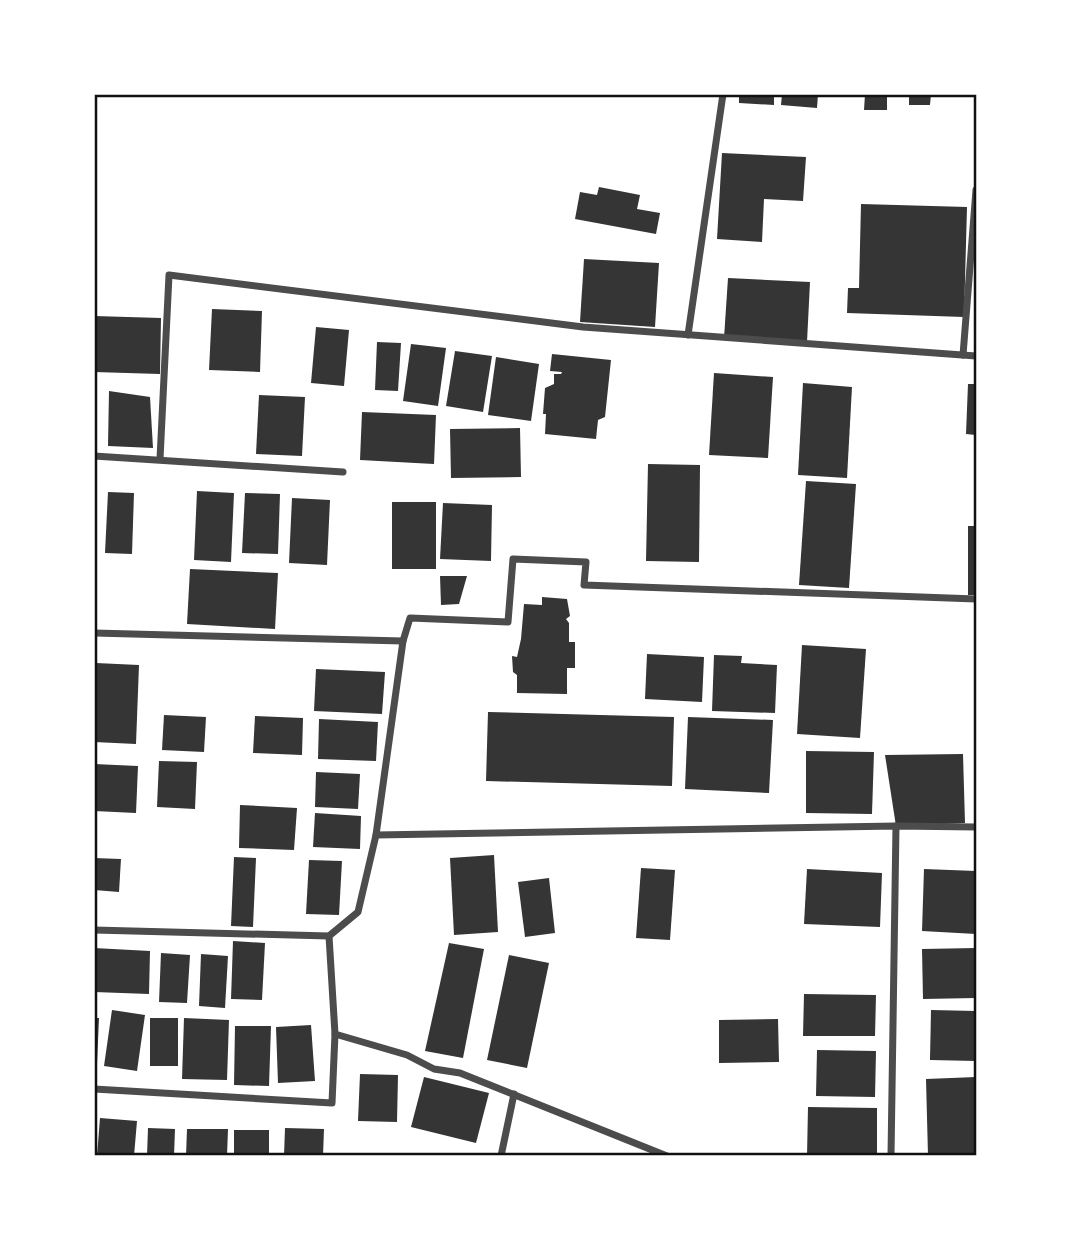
<svg xmlns="http://www.w3.org/2000/svg" width="1071" height="1250" font-family="'Asap Condensed',sans-serif">
  <rect width="100%" height="100%" fill="#fff"/>
  <g fill="#353535">
    <path d="M 739,94 L 774,94 L 774,105 L 739,103 Z"/>
    <path d="M 782,94 L 818,94 L 817,108 L 781,105 Z"/>
    <path d="M 865,94 L 887,94 L 887,110 L 864,110 Z"/>
    <path d="M 909,94 L 931,94 L 930,105 L 909,105 Z"/>
    <path d="M 722,153 L 806,157 L 803,201 L 764,199 L 762,242 L 717,239 Z"/>
    <path d="M 599,187 L 640,195 L 637,209 L 660,213 L 656,234 L 575,219 L 580,192 L 597,195 Z"/>
    <path d="M 861,204 L 967,207 L 964,317 L 847,313 L 848,288 L 859,288 Z"/>
    <path d="M 584,259 L 659,263 L 655,327 L 580,322 Z"/>
    <path d="M 728,278 L 810,282 L 807,342 L 724,338 Z"/>
    <path d="M 212,309 L 262,311 L 260,372 L 209,370 Z"/>
    <path d="M 94,316 L 161,318 L 160,374 L 94,372 Z"/>
    <path d="M 316,327 L 349,330 L 344,386 L 311,383 Z"/>
    <path d="M 377,342 L 401,343 L 398,391 L 375,390 Z"/>
    <path d="M 411,344 L 446,348 L 438,406 L 403,401 Z"/>
    <path d="M 455,351 L 492,356 L 483,412 L 446,406 Z"/>
    <path d="M 552,354 L 611,360 L 605,417 L 598,420 L 596,439 L 545,434 L 546,414 L 543,414 L 545,388 L 554,384 L 554,374 L 561,374 L 562,372 L 550,371 Z"/>
    <path d="M 496,357 L 539,364 L 531,421 L 488,415 Z"/>
    <path d="M 714,373 L 773,377 L 768,458 L 709,455 Z"/>
    <path d="M 803,383 L 852,387 L 847,478 L 798,475 Z"/>
    <path d="M 968,384 L 976,384 L 976,435 L 966,434 Z"/>
    <path d="M 109,391 L 150,397 L 153,448 L 108,446 Z"/>
    <path d="M 259,395 L 305,397 L 302,456 L 256,454 Z"/>
    <path d="M 362,412 L 436,415 L 434,464 L 360,460 Z"/>
    <path d="M 520,428 L 521,477 L 451,478 L 450,429 Z"/>
    <path d="M 648,464 L 700,465 L 699,562 L 646,561 Z"/>
    <path d="M 806,481 L 856,484 L 849,588 L 799,585 Z"/>
    <path d="M 197,491 L 234,493 L 231,562 L 194,560 Z"/>
    <path d="M 108,492 L 134,493 L 132,554 L 105,553 Z"/>
    <path d="M 245,493 L 280,494 L 278,554 L 242,553 Z"/>
    <path d="M 292,498 L 330,500 L 327,565 L 289,563 Z"/>
    <rect x="392" y="502" width="44" height="67"/>
    <path d="M 443,503 L 492,505 L 491,561 L 440,559 Z"/>
    <rect x="968" y="526" width="8" height="69"/>
    <path d="M 190,569 L 278,573 L 275,629 L 187,624 Z"/>
    <path d="M 440,576 L 467,576 L 459,604 L 441,605 Z"/>
    <path d="M 542,597 L 567,599 L 570,616 L 566,619 L 569,623 L 569,642 L 575,642 L 575,668 L 567,668 L 567,694 L 517,693 L 517,675 L 513,672 L 512,656 L 517,657 L 521,639 L 524,604 L 542,605 Z"/>
    <path d="M 802,645 L 866,649 L 860,738 L 797,734 Z"/>
    <path d="M 647,654 L 704,657 L 702,702 L 645,699 Z"/>
    <path d="M 714,655 L 742,656 L 741,663 L 777,665 L 775,713 L 712,711 Z"/>
    <path d="M 96,663 L 139,665 L 136,744 L 94,742 Z"/>
    <path d="M 316,669 L 385,672 L 382,714 L 314,711 Z"/>
    <path d="M 488,712 L 674,717 L 672,786 L 486,781 Z"/>
    <path d="M 164,715 L 206,717 L 204,752 L 162,750 Z"/>
    <path d="M 255,716 L 303,718 L 302,755 L 253,753 Z"/>
    <path d="M 688,717 L 773,720 L 769,793 L 685,789 Z"/>
    <path d="M 319,719 L 378,722 L 376,761 L 318,759 Z"/>
    <path d="M 806,751 L 874,752 L 872,814 L 806,813 Z"/>
    <path d="M 963,754 L 965,823 L 896,826 L 885,755 Z"/>
    <path d="M 159,761 L 197,762 L 195,809 L 157,807 Z"/>
    <path d="M 94,764 L 138,766 L 136,813 L 94,811 Z"/>
    <path d="M 316,772 L 360,774 L 358,809 L 315,807 Z"/>
    <path d="M 240,805 L 297,808 L 294,850 L 239,848 Z"/>
    <path d="M 315,813 L 361,816 L 360,849 L 313,847 Z"/>
    <path d="M 494,855 L 498,932 L 454,935 L 450,858 Z"/>
    <path d="M 234,857 L 256,858 L 253,927 L 231,926 Z"/>
    <path d="M 94,858 L 121,859 L 119,892 L 94,890 Z"/>
    <path d="M 309,860 L 342,861 L 339,915 L 306,914 Z"/>
    <path d="M 641,868 L 675,870 L 670,940 L 636,938 Z"/>
    <path d="M 807,869 L 882,873 L 880,927 L 804,924 Z"/>
    <path d="M 924,869 L 976,871 L 976,934 L 922,931 Z"/>
    <path d="M 549,878 L 555,933 L 525,937 L 518,882 Z"/>
    <path d="M 233,941 L 265,943 L 262,1000 L 231,999 Z"/>
    <path d="M 449,943 L 484,949 L 463,1058 L 425,1051 Z"/>
    <path d="M 94,948 L 150,951 L 149,994 L 94,992 Z"/>
    <path d="M 976,948 L 976,998 L 923,999 L 922,949 Z"/>
    <path d="M 161,953 L 190,955 L 187,1003 L 159,1002 Z"/>
    <path d="M 201,954 L 228,956 L 225,1008 L 199,1006 Z"/>
    <path d="M 509,955 L 549,963 L 527,1068 L 487,1060 Z"/>
    <path d="M 804,994 L 876,995 L 875,1036 L 803,1036 Z"/>
    <path d="M 112,1010 L 145,1015 L 137,1071 L 104,1066 Z"/>
    <path d="M 931,1010 L 976,1011 L 976,1061 L 930,1060 Z"/>
    <path d="M 94,1018 L 99,1018 L 97,1064 L 94,1064 Z"/>
    <rect x="150" y="1018" width="28" height="48"/>
    <path d="M 184,1018 L 229,1020 L 227,1080 L 182,1079 Z"/>
    <path d="M 778,1019 L 779,1062 L 719,1063 L 719,1020 Z"/>
    <path d="M 311,1025 L 315,1081 L 278,1083 L 276,1027 Z"/>
    <path d="M 235,1026 L 271,1026 L 269,1086 L 234,1085 Z"/>
    <path d="M 817,1050 L 876,1051 L 875,1097 L 816,1096 Z"/>
    <path d="M 360,1074 L 398,1075 L 397,1122 L 358,1121 Z"/>
    <path d="M 424,1077 L 489,1093 L 476,1143 L 411,1127 Z"/>
    <path d="M 976,1077 L 976,1156 L 928,1156 L 926,1079 Z"/>
    <path d="M 808,1107 L 877,1108 L 877,1156 L 807,1156 Z"/>
    <path d="M 100,1118 L 137,1121 L 134,1156 L 97,1156 Z"/>
    <path d="M 148,1128 L 175,1129 L 174,1156 L 147,1156 Z"/>
    <path d="M 285,1128 L 324,1129 L 323,1156 L 284,1156 Z"/>
    <path d="M 187,1129 L 228,1129 L 227,1156 L 186,1156 Z"/>
    <rect x="234" y="1130" width="35" height="26"/>
  </g>
  <g fill="none" stroke-linecap="round" stroke-linejoin="round">
    <g stroke="#4c4c4c" stroke-width="7">
      <path d="M 688,335 L 723,94"/>
      <path d="M 963,355 L 976,190"/>
      <path d="M 94,456 L 343,472"/>
      <path d="M 160,459 L 169,275 L 583,327 L 976,356"/>
      <path d="M 94,633 L 403,641 L 410,618 L 508,622 L 513,559 L 586,562 L 584,585 L 976,599"/>
      <path d="M 403,641 L 376,835 L 358,912 L 329,936 L 335,1034 L 407,1055 L 434,1069 L 460,1073 L 667,1156"/>
      <path d="M 376,835 L 896,826 L 976,827"/>
      <path d="M 94,930 L 329,936"/>
      <path d="M 94,1089 L 332,1103 L 335,1034"/>
      <path d="M 501,1156 L 514,1094"/>
      <path d="M 891,1156 L 896,826"/>
    </g>
  </g>
  <rect width="1071" height="1250" fill="none" stroke="#ffffff" stroke-width="192"/>
  <rect x="96" y="96" width="879" height="1058" fill="none" stroke="#111" stroke-width="2.5"/>
</svg>
